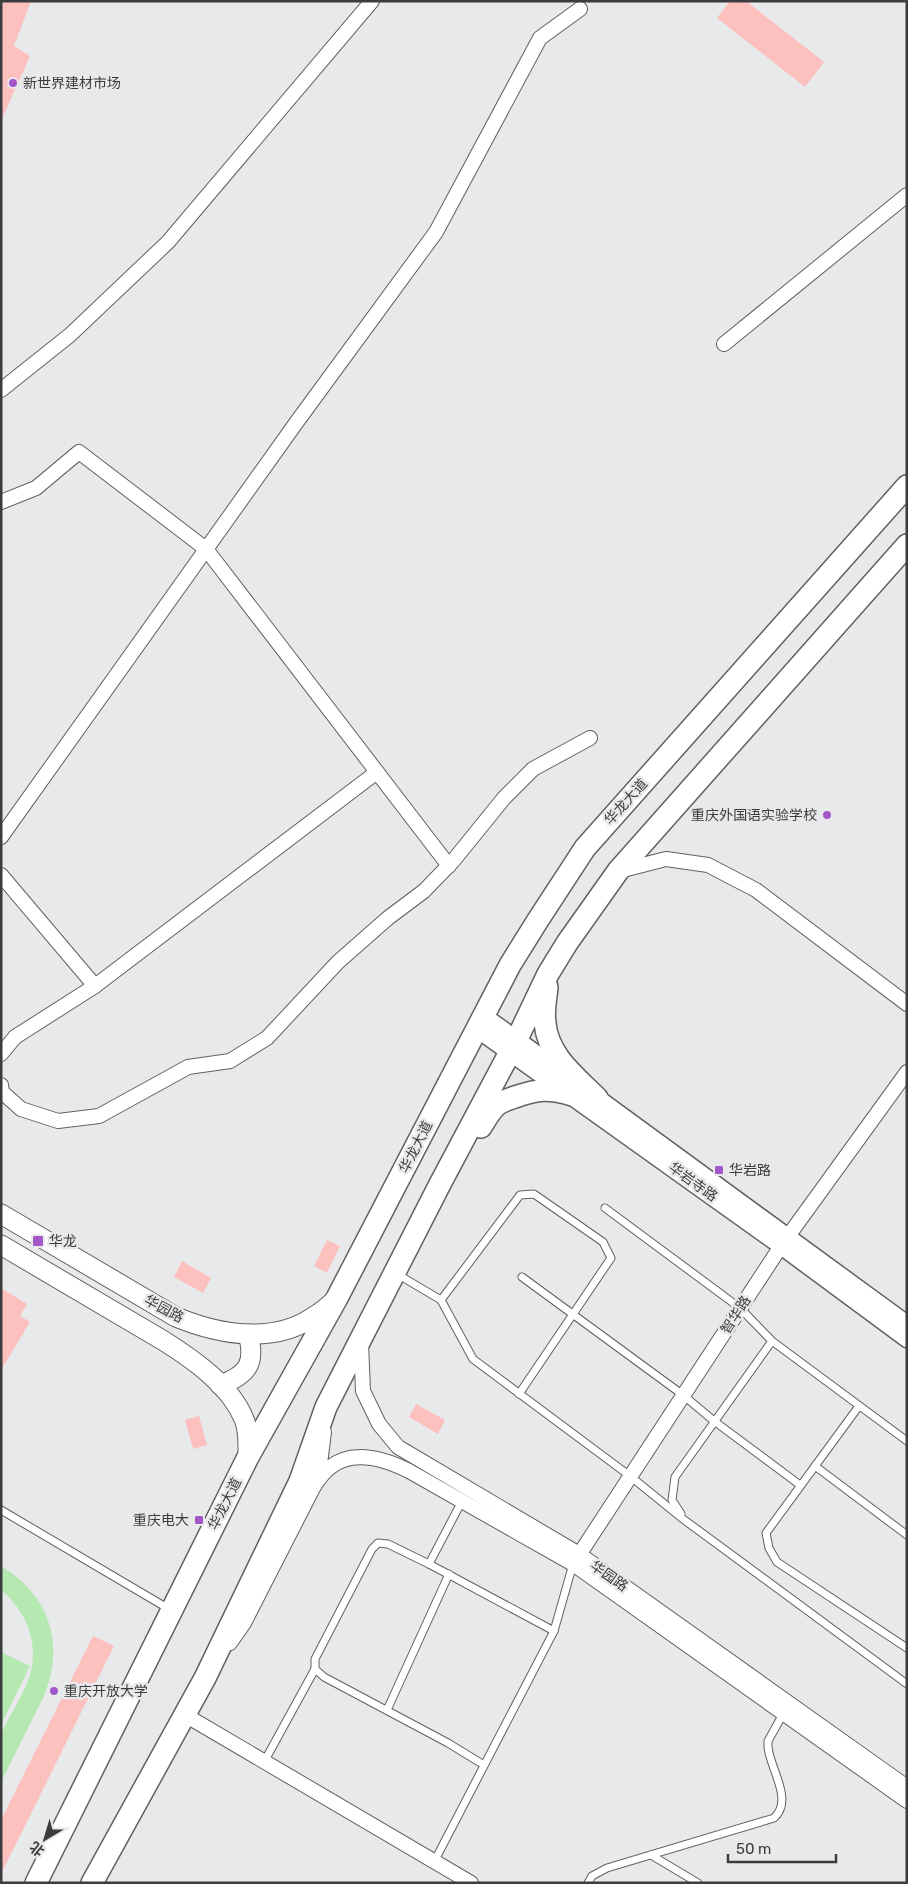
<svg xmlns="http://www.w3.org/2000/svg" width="908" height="1884" font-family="Rubik,'Noto Sans SC',sans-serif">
  <rect width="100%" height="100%" fill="#e7e9eb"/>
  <g fill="#b6e9b2">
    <path d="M 1,1566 C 50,1595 65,1644 44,1696 L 1,1782 C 1,1770 0,1746 1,1735 C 5,1723 18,1703 24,1690 C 42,1654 32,1616 1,1590 Z"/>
    <path d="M 1,1652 L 30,1666 L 1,1725 Z"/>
  </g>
  <g fill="#fcc0be">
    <path d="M 1,1 L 31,1 L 14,46 L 30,56 L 1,121 Z"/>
    <path d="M 730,1 L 746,1 L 824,62 L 805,87 L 717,18 Z"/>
    <path d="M 327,1240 L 340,1246 L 327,1273 L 314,1266 Z"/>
    <path d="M 182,1261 L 211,1278 L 203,1293 L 174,1277 Z"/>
    <path d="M 1,1288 L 27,1304 L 20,1316 L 30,1322 L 1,1370 Z"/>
    <path d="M 416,1404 L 445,1420 L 438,1434 L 409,1417 Z"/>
    <path d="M 199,1416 L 207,1445 L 193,1449 L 185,1420 Z"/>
    <path d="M 93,1636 L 114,1646 L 1,1874 L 1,1820 Z"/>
  </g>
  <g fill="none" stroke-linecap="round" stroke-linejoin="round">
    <g stroke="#5f6163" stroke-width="9">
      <g id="service">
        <path d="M 605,1208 L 740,1308 L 772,1341 L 907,1441"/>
        <path d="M 397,1274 L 441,1300 L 473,1359 L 630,1476 L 683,1519 L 907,1684"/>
        <path d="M 522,1277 L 683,1395 L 714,1421 L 800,1485"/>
        <path d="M 441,1300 L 520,1195 L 534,1194 L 603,1242 L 611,1258 L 519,1394"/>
        <path d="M 859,1406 L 766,1533 L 769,1548 L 777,1562 L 907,1648"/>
        <path d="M 815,1466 L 907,1535"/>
        <path d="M 1,1510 L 169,1609"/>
        <path d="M 681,1514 L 672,1500 L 675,1477 L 772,1341"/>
        <path d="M 429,1564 L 462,1501"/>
        <path d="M 387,1710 L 449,1574"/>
        <path d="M 264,1762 L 315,1669"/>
        <path d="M 484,1765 L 448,1743 L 324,1677 L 315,1669 L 315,1659 L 372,1549 L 378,1543 L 388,1544 L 429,1564 L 554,1631"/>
        <path d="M 651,1855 L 698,1883"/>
        <path d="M 434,1862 L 554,1631 L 573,1564"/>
        <path d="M 588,1883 L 592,1876 L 607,1868 L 774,1818 C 794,1800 770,1769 768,1747 L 768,1741 L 783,1714"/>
      </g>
    </g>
    <g stroke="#5f6163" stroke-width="16">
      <g id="minor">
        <path d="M 724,344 L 907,195"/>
        <path d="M 1,390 L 70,335 L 168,242 L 372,1"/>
        <path d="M 1,502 L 36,488 L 79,452 L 206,549 L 449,866"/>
        <path d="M 1,837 L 296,423 L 436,232 L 540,38 L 580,9"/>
        <path d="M 619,871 L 666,859 L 708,865 L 756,890 L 907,1004"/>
        <path d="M 1,875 L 95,986"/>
        <path d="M 1,1054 L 15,1037 L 95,986 L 377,772"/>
        <path d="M 1,1085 L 2,1092 L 21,1109 L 58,1121 L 99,1116 L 188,1067 L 230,1061 L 267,1038 L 338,962 L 388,918 L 424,891 L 453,861 L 504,798 L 533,769 L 590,738"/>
        <path d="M 361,1343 L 363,1391 L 379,1424 L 398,1447 L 579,1554 L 907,1787"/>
        <path d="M 314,1486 C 318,1480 323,1473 329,1468 C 353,1448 385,1459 409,1471 L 573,1564 L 907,1801"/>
        <path d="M 575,1561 L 781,1246 L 907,1072"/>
        <path d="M 230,1643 L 244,1623 L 314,1486 L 320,1464 L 324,1432"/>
        <path d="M 185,1715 L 471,1883"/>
      </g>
    </g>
    <g stroke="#5f6163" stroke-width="19">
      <g id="tertiary">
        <path d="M 484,1016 L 566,1075"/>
        <path d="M 477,1029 L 781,1246 L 907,1339"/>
        <path d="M 588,1091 L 907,1324"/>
      </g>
    </g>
    <g stroke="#5f6163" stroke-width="21">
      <g id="secondary">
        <path d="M 1,1214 L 176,1317 C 220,1335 275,1345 316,1315 C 323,1311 328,1306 334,1301"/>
        <path d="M 1,1245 L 164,1341 C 194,1360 230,1385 244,1419 C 249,1431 248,1444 248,1457"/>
        <path d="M 220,1385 C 248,1375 256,1363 248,1334"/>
      </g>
    </g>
    <g stroke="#5f6163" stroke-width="24">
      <g id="primary">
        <path d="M 547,987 C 546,999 543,1011 545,1023 C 548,1056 575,1076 597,1098"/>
        <path d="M 481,1127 C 486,1119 490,1111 497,1105 C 502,1101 509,1099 515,1097 C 538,1089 549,1088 572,1095"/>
        <path d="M 36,1883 L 248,1457 L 337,1298 L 510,965 L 538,920 L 585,848 L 907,486"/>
        <path d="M 92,1883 L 205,1678 L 300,1481 L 326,1407 L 440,1184 L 517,1039 L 548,974 L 567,943 L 618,871 L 907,545"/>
      </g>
    </g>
    <use href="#service" stroke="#fff" stroke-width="7"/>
    <use href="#minor" stroke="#fff" stroke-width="14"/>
    <use href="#tertiary" stroke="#fff" stroke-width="16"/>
    <use href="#secondary" stroke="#fff" stroke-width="19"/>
    <use href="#primary" stroke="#fff" stroke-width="21"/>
  </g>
  <g fill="#a356c8" stroke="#e7e9eb" stroke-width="2">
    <circle cx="13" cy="83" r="5"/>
    <circle cx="827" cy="815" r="5"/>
    <rect x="714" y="1165" width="10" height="10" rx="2.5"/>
    <rect x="32" y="1235" width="12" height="12" rx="2.5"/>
    <rect x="194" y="1515" width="10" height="10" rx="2.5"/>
    <circle cx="54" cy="1691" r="5"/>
  </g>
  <g text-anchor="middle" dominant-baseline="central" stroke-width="5" stroke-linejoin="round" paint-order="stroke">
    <g font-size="14" fill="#3b3c3d" stroke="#e7e9eb" text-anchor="start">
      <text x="23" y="83">新世界建材市场</text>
      <text x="817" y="815" text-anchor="end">重庆外国语实验学校</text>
      <text x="729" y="1170">华岩路</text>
      <text x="49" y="1241">华龙</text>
      <text x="189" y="1520" text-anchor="end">重庆电大</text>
      <text x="64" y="1691">重庆开放大学</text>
    </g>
    <g font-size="14" fill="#3b3c3d" stroke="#e7e9eb">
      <text transform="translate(626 802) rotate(-48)">华龙大道</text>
      <text transform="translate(416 1147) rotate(-63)">华龙大道</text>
      <text transform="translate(693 1182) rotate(36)">华岩寺路</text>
      <text transform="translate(164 1309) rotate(28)">华园路</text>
      <text transform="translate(736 1315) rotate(-57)">智华路</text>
      <text transform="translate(225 1504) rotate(-63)">华龙大道</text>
      <text transform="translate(609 1576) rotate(35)">华园路</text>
    </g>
  </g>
  <rect width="908" height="1884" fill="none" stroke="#3b3c3d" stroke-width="5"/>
  <g transform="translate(45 1839) rotate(218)" stroke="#e7e9eb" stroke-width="4" paint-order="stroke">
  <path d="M0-4L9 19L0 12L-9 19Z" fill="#3b3c3d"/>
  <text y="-8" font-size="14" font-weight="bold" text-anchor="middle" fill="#3b3c3d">北</text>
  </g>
  <path d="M728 1854v8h108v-8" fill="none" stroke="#3b3c3d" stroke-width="2.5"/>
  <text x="736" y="1854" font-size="15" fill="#3b3c3d" stroke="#e7e9eb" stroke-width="4" paint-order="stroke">50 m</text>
</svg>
